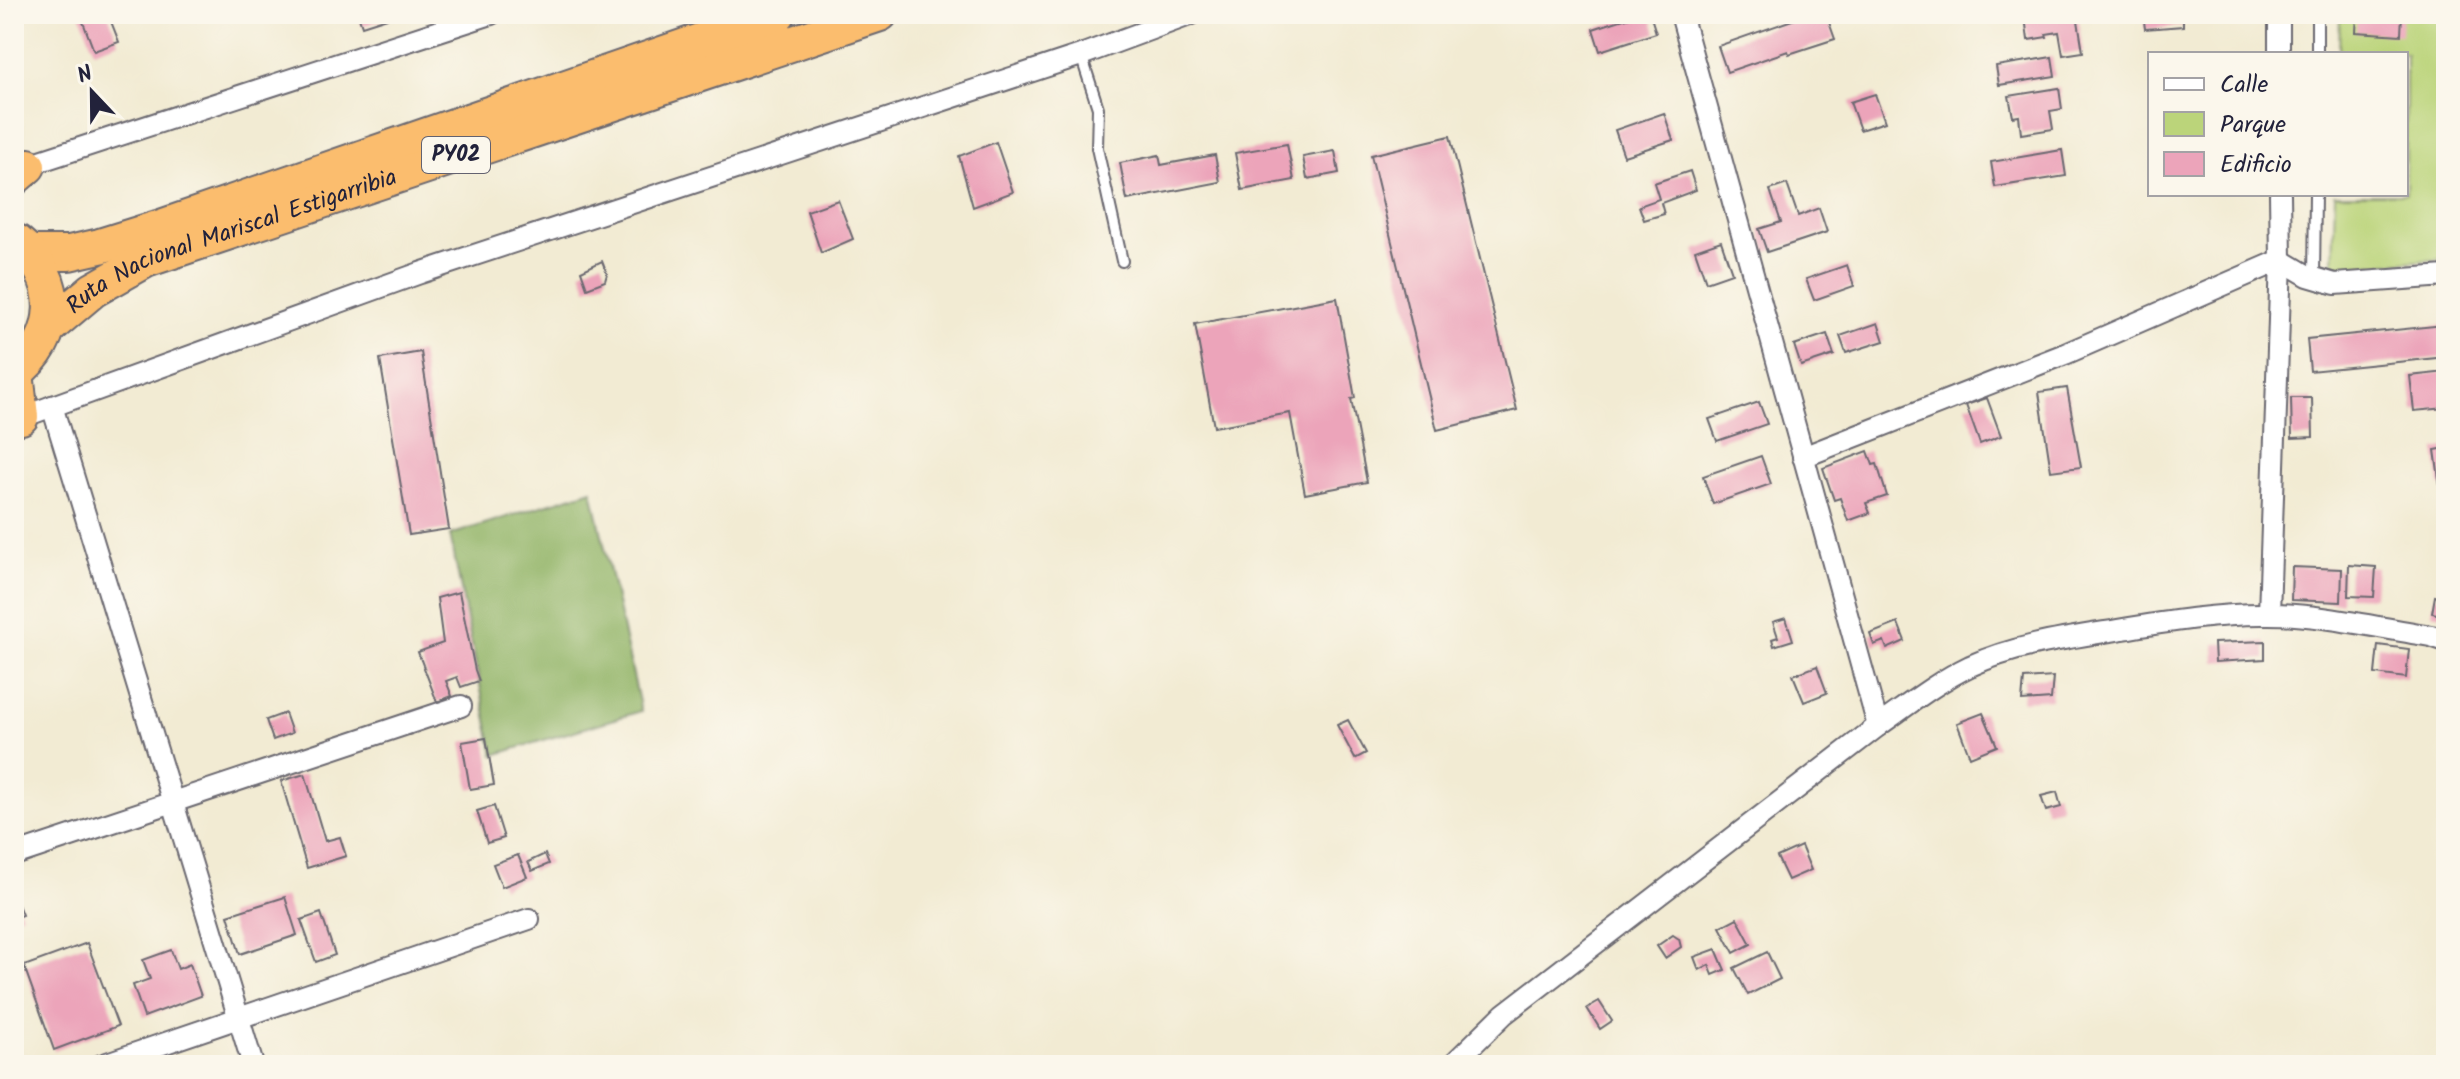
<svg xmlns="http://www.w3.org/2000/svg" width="2460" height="1079" font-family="Kalam,sans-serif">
  <rect width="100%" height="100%" fill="#fbf7ec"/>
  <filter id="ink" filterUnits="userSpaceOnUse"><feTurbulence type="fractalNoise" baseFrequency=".0125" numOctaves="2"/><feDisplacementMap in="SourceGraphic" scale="16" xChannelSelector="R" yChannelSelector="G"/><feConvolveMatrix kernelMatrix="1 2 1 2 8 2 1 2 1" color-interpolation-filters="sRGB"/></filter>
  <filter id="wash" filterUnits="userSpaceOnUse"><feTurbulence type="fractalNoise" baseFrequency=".006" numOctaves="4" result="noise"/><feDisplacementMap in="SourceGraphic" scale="32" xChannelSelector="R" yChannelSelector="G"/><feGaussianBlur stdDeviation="1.8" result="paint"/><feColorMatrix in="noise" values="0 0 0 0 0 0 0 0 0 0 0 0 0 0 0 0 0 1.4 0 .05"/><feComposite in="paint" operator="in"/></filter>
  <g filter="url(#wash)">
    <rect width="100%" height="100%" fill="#f2ebd3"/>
    <path fill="#bbd47a" stroke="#6e7b5a" stroke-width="2" d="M 2340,14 L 2446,14 L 2446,259 L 2333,267 L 2335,194 L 2406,194 L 2406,54 L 2339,54 Z"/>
    <path fill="#94b66a" stroke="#5b6c52" stroke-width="2" d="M 592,490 L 641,711 L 494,755 L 450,535 Z"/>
    <g id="blocks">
      <g fill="#eca4ba">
        <path d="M 80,14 L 108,14 L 119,42 L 94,51 Z"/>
        <path d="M 358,14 L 386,14 L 387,18 L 362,26 Z"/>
        <path d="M 1639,14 L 1650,14 L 1656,33 L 1600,51 L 1593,29 Z"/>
        <path d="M 1800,14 L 1826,14 L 1835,39 L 1789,54 L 1788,51 L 1727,72 L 1718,46 L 1801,17 Z"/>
        <path d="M 2043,14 L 2044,20 L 2057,18 L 2057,14 L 2077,14 L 2083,52 L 2063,55 L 2059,32 L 2046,34 L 2047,37 L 2028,40 L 2025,17 Z"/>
        <path d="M 2143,14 L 2183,14 L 2183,26 L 2145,29 Z"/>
        <path d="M 2357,14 L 2402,14 L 2401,35 L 2356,32 Z"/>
        <path d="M 2052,57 L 2055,76 L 1999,85 L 1996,66 Z"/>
        <path d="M 2059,88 L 2062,109 L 2050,111 L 2053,129 L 2021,134 L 2019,116 L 2013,117 L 2009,96 Z"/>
        <path d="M 1875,94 L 1885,122 L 1860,130 L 1850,102 Z"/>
        <path d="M 1664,113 L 1673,140 L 1624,156 L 1615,130 Z"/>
        <path d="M 1450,136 L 1517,410 L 1437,430 L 1371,155 Z"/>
        <path d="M 996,142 L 1013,192 L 973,207 L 959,156 Z"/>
        <path d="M 1287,144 L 1294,180 L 1242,190 L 1235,153 Z"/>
        <path d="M 2062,150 L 2066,176 L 1995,187 L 1991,162 Z"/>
        <path d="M 1335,151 L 1339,173 L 1307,179 L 1303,157 Z"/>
        <path d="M 1159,155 L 1161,165 L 1215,155 L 1220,182 L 1127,200 L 1120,163 Z"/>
        <path d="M 1690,171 L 1696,190 L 1661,203 L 1664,214 L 1644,220 L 1639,206 L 1659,199 L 1654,183 Z"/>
        <path d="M 1787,184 L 1798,216 L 1819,208 L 1827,232 L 1767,252 L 1759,229 L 1781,222 L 1770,190 Z"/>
        <path d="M 838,200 L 853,239 L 821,253 L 807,211 Z"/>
        <path d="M 1721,241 L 1732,273 L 1706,282 L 1695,250 Z"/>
        <path d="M 602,261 L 607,274 L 605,281 L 587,288 L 581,271 Z"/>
        <path d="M 1847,265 L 1854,286 L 1814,300 L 1806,279 Z"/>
        <path d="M 1337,298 L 1355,398 L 1351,399 L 1367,482 L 1305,494 L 1290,413 L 1214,427 L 1195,324 Z"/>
        <path d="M 1878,323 L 1884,341 L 1846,353 L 1840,336 Z"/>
        <path d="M 2444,325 L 2446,357 L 2310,371 L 2307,339 Z"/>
        <path d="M 1827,334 L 1834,355 L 1801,366 L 1794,345 Z"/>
        <path d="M 421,352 L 449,529 L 409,535 L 380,359 Z"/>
        <path d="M 2446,372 L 2446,408 L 2414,411 L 2410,376 Z"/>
        <path d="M 2067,388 L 2081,467 L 2051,471 L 2039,392 Z"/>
        <path d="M 1987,398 L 2001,436 L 1980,444 L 1966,405 Z"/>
        <path d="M 2291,398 L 2312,398 L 2313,437 L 2292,438 Z"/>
        <path d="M 1759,402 L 1767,424 L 1717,441 L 1709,419 Z"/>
        <path d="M 2446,448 L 2446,485 L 2440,486 L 2435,450 Z"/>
        <path d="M 1868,451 L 1873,465 L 1877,464 L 1887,496 L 1866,503 L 1870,513 L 1848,521 L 1840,498 L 1834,500 L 1823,468 Z"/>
        <path d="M 1761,456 L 1771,484 L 1713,504 L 1703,476 Z"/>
        <path d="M 2349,565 L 2376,567 L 2374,597 L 2348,596 Z"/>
        <path d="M 2292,567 L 2342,569 L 2341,602 L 2291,600 Z"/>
        <path d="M 459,592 L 475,670 L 479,681 L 461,687 L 457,677 L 446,681 L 452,696 L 437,702 L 418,652 L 443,643 L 437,598 Z"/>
        <path d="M 2435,596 L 2446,599 L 2446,616 L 2432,613 Z"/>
        <path d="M 1786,618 L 1793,640 L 1774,646 L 1772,639 L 1778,637 L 1773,622 Z"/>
        <path d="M 1898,623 L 1905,641 L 1887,649 L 1884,641 L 1874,645 L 1870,634 Z"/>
        <path d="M 2265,641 L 2265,659 L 2215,662 L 2214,643 Z"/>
        <path d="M 2378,645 L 2409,649 L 2406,678 L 2375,674 Z"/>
        <path d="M 1817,666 L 1827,693 L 1804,702 L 1793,675 Z"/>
        <path d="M 2053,677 L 2051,699 L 2022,701 L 2024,679 Z"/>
        <path d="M 285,713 L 292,733 L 273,740 L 266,720 Z"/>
        <path d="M 1983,713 L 1997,746 L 1970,757 L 1957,723 Z"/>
        <path d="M 1348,720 L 1366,753 L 1355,759 L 1337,725 Z"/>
        <path d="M 486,738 L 494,785 L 470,789 L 462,742 Z"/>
        <path d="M 305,774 L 325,841 L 340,837 L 346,856 L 307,868 L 281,781 Z"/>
        <path d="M 2057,792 L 2061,807 L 2046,811 L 2041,796 Z"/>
        <path d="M 494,806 L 504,838 L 487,843 L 477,811 Z"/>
        <path d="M 1801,846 L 1811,870 L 1788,880 L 1777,857 Z"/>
        <path d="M 545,854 L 549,864 L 532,871 L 528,862 Z"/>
        <path d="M 518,855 L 527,877 L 502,887 L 493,864 Z"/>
        <path d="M 14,894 L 22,915 L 14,918 Z"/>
        <path d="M 285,897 L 297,935 L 240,954 L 228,915 Z"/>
        <path d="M 321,913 L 335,955 L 316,962 L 301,920 Z"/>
        <path d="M 1737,918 L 1751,944 L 1734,953 L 1720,927 Z"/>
        <path d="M 1673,935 L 1679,939 L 1681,947 L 1665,958 L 1657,946 Z"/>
        <path d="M 87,943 L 118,1026 L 54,1050 L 24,966 Z"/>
        <path d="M 1716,949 L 1725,970 L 1713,975 L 1709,965 L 1699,970 L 1694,957 Z"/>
        <path d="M 171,950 L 178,969 L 190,964 L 201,996 L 144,1017 L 133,985 L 150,979 L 143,960 Z"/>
        <path d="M 1767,952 L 1780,979 L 1748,995 L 1734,968 Z"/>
        <path d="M 1599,1001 L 1612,1021 L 1600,1029 L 1587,1008 Z"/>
      </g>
    </g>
  </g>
  <g filter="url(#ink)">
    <use href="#blocks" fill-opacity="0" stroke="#6b6870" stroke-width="2"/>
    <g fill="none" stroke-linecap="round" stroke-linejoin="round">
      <g stroke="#6b6870" stroke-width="14">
        <g id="service">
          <path d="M 2317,54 L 2317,14"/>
          <path d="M 1081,55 L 1098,108 L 1097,148 L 1122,261"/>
          <path d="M 2314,278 L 2315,194"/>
        </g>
      </g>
      <g stroke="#6b6870" stroke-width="24">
        <g id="minor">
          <path d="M 1681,14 L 1878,726"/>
          <path d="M 2279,14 L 2279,54"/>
          <path d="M 19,168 L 491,14"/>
          <path d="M 52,406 L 253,1065"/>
          <path d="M 14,420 L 420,273 L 1081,55 L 1192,14"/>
          <path d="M 1803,457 L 2065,354 L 2281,260 L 2308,276 L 2335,284 L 2446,276"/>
          <path d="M 2269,614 L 2281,260 L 2280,194"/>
          <path d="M 14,855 L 461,706"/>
          <path d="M 101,1065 L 529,919"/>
          <path d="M 1452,1065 L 1504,1014 L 1878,726 C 1908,705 1937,682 1970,666 C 2016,645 2068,638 2117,630 C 2165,622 2221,613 2269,614 C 2322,614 2379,628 2431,636 L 2446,641"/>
        </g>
      </g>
      <g stroke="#6b6870" stroke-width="38">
        <g id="trunk">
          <path d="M 14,178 L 28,166"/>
          <path d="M 30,253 L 69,253 L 100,246 L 161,227 L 778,14"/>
          <path id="s1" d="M 48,328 L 93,290 L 146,260 L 880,14"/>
          <path d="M 16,372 L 21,417"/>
          <path d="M 14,374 C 61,339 64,279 17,242"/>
        </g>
      </g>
      <use href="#service" stroke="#fff" stroke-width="10"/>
      <use href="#minor" stroke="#fff" stroke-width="20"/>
      <use href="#trunk" stroke="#fbbd6e" stroke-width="34"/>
    </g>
  </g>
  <g text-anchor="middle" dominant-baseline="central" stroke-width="6" stroke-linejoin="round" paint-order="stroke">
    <rect fill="#fbf7ec" stroke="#636270" stroke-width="2" x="422" y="137" width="68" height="36" rx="6"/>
    <g font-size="22" font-weight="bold" fill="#22223b">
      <text x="456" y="155">PY02</text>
    </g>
    <g font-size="24" fill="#22223b" stroke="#fbf7ec">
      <text stroke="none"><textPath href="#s1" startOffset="206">Ruta Nacional Mariscal Estigarribia</textPath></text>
    </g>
  </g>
  <rect width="2460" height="1079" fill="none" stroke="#fbf7ec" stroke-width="48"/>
  <rect x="2148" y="52" width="260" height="144" fill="#fbf7ec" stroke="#a4a2a5" stroke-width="2"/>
  <rect x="2164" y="78" width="40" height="12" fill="#ffffff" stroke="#a4a2a5" stroke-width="2"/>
  <text x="2220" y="92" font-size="24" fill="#22223b">Calle</text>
  <rect x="2164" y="112" width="40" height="24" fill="#bbd47a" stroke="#a4a2a5" stroke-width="2"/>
  <text x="2220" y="132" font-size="24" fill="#22223b">Parque</text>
  <rect x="2164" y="152" width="40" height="24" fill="#eca4ba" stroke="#a4a2a5" stroke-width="2"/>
  <text x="2220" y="172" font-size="24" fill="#22223b">Edificio</text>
  <g transform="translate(92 92) rotate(338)" stroke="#fbf7ec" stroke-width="6" paint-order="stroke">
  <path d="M0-6L14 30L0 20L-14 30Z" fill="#22223b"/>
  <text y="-12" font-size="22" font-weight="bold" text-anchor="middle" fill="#22223b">N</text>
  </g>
</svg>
